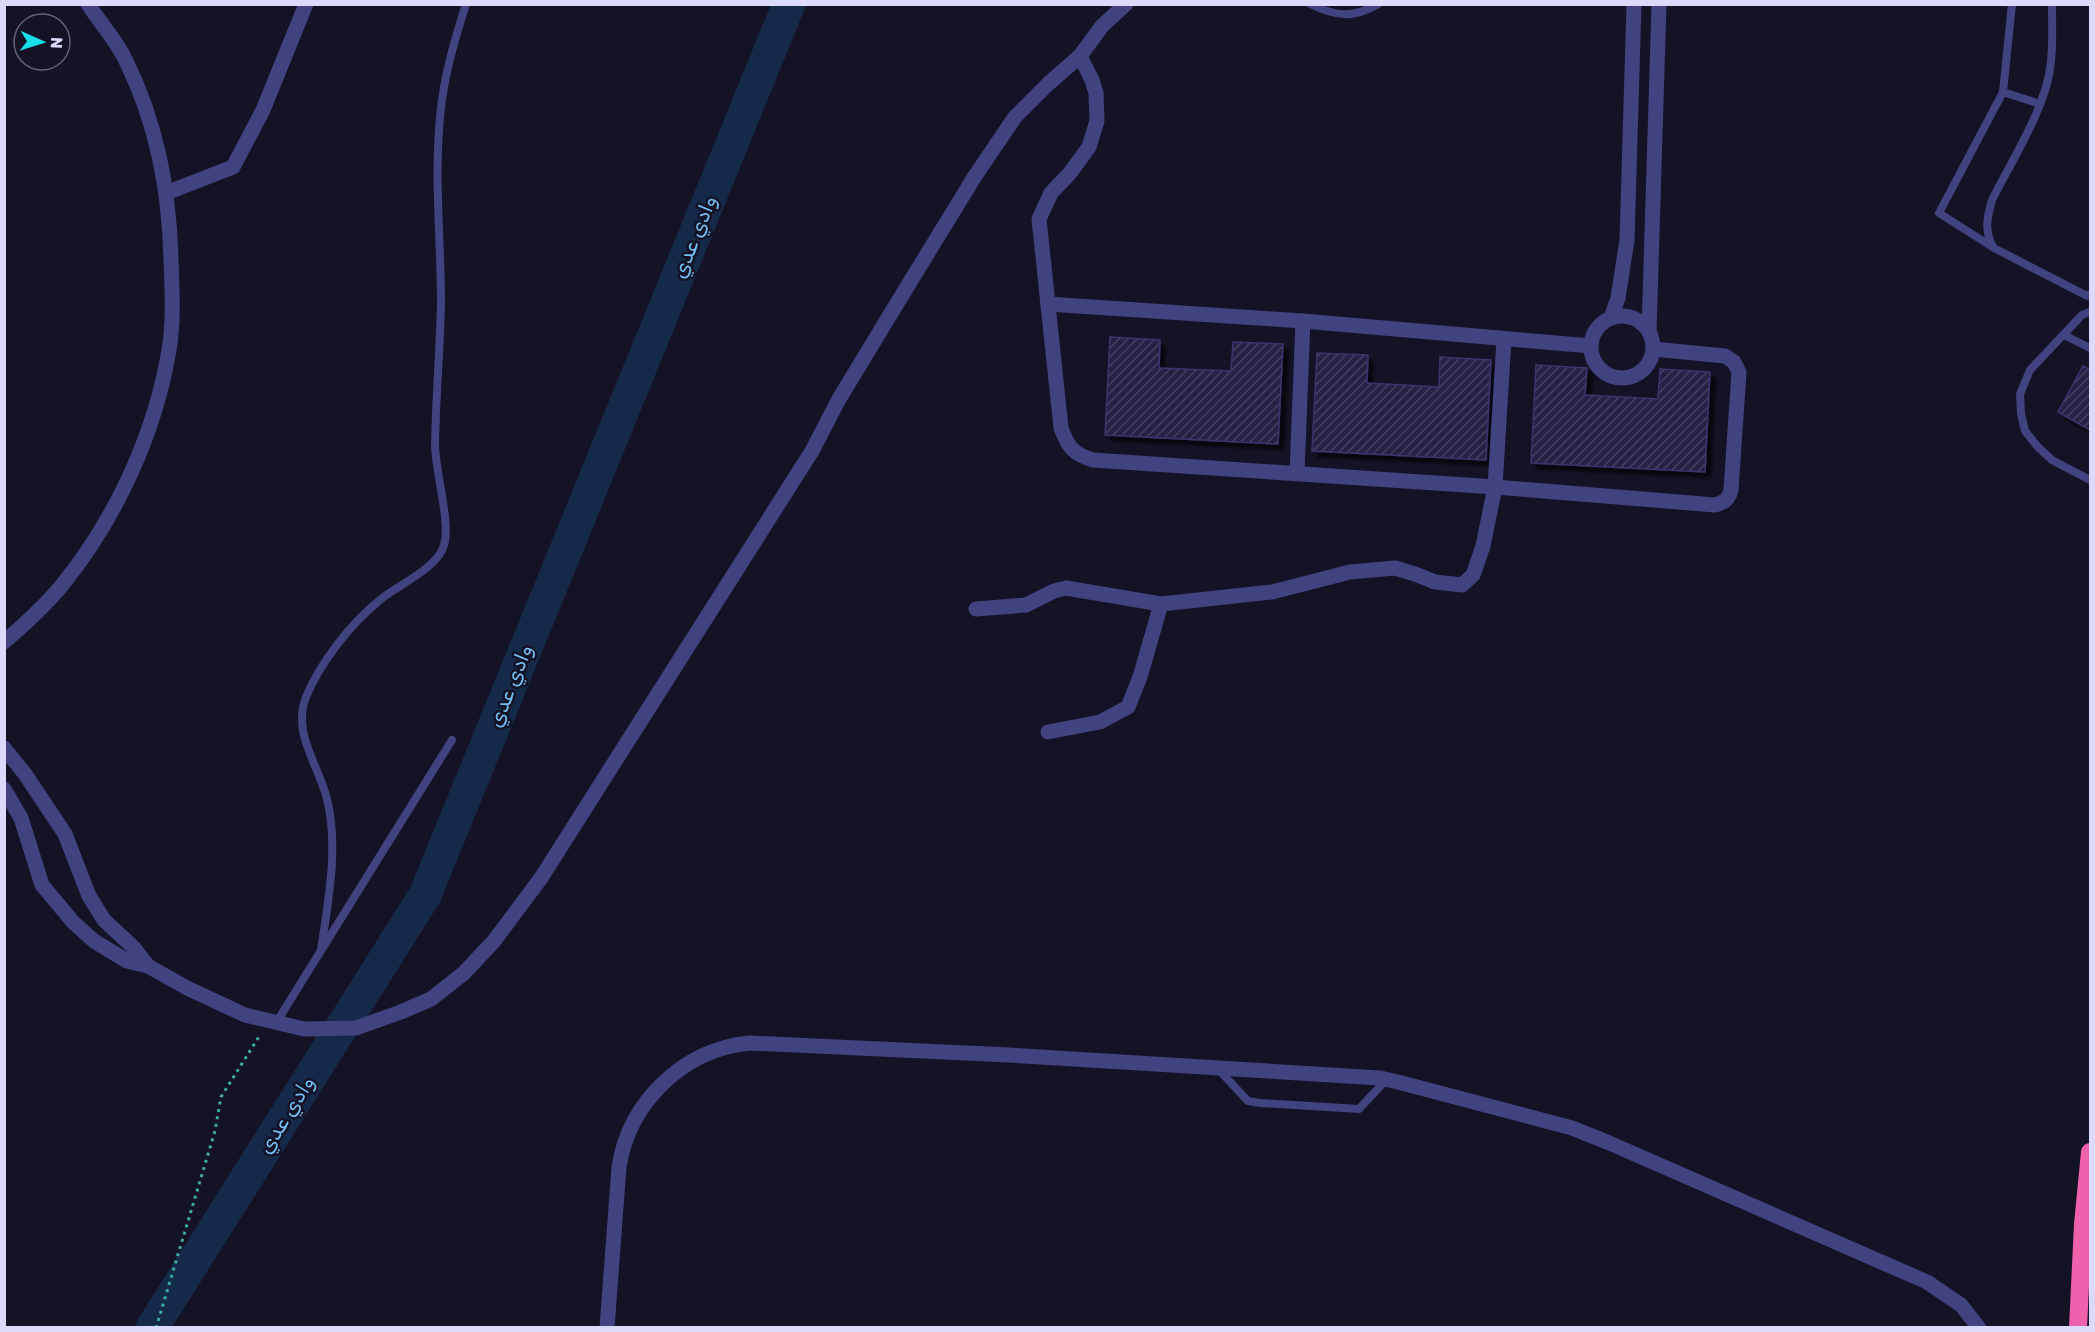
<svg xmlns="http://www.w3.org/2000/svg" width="2095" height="1332" font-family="Rubik,Vazirmatn,sans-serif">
  <defs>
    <pattern id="building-hatch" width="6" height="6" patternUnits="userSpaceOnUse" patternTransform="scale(1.5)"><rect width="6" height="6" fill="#252045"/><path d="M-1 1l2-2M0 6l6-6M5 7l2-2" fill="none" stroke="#444061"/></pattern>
    <filter id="shadow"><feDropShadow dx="5.5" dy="5.5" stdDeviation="1.5" flood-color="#0009"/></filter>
  </defs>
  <rect width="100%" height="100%" fill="#141225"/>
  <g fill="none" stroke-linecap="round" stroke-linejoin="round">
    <path stroke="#142a48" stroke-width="33" d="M 152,1328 L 425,895 L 789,4"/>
  </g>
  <g fill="url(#building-hatch)" stroke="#3d346e" stroke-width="1.5" filter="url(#shadow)">
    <path d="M 1110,337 L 1160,340 L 1159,368 L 1231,371 L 1233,342 L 1283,344 L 1278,444 L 1105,435 Z"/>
    <path d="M 1317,353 L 1368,355 L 1367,383 L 1439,387 L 1440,357 L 1491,360 L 1486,460 L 1312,451 Z"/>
    <path d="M 1536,365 L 1587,368 L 1585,395 L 1658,399 L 1660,369 L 1710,372 L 1705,472 L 1531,463 Z"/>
    <path d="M 2083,366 L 2090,370 L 2090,430 L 2058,412 Z"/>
  </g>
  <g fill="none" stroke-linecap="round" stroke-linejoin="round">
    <path stroke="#3cada1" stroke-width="3" stroke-dasharray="3 4.5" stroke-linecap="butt" d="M 156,1328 L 215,1131 L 221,1097 L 260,1035"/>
    <g stroke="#414280" stroke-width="8">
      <path d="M 1310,4 C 1335,16 1353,19 1378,4"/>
      <path d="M 2012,4 L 2003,92 L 1939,213 L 1994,248 L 2087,296 L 2090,294"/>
      <path d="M 2003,92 L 2040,104"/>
      <path d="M 1993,247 C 1984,231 1987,217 1992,200 C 2010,164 2034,127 2046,87 C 2054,61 2052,32 2052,4"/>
      <path d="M 2090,312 L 2082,315 L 2030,370 L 2020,394 L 2021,414 L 2025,431 L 2038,447 L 2052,460 L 2090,480"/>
      <path d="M 2064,335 L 2090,348"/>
      <path d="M 321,950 C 328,902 339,847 327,799 C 318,763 292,734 306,697 C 320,663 351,623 380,600 C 398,585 438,568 444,545 C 451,523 435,471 435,444 C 436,396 440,349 441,302 C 441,241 434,179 440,118 C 443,79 454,42 466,4"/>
      <path d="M 276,1023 L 452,740"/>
      <path d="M 1217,1068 L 1248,1101 L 1260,1103 L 1359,1109 L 1387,1079"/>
    </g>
    <g stroke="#414280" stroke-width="15">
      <path d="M 1080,56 L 1092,80 L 1096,93 L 1097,121 L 1089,147 L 1070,173 L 1051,193 L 1039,219 L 1061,428 C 1068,447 1073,454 1093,460 L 1495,487 L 1715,505 C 1724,503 1729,499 1731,490 L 1739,372 L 1734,362 L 1725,356 L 1653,349"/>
      <path d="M 166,193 L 233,167 L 263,110 L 306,4"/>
      <path d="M 1048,304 L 1303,321 L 1591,346"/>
      <circle cx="1622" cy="347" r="31"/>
      <path d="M 1611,318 L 1618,298 L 1627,240 L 1634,4"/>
      <path d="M 1649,332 L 1659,4"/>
      <path d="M 1297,472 L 1303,321"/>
      <path d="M 976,609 L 1026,605 L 1054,591 L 1066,588 L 1161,604 L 1272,592 L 1350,572 L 1395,568 L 1415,574 L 1435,582 L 1462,585 L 1473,575 L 1483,546 L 1495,487 L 1504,339"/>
      <path d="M 4,642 C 25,624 46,605 63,584 C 116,518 155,434 169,350 C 174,321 172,289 171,259 C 169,189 157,124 126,61 C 117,41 100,23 88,4"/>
      <path d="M 1048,732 L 1100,722 L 1128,707 L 1140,677 L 1161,604"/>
      <path d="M 4,748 L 25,774 L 65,834 L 89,896 L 104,920 L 133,947 L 148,966"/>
      <path d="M 4,789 L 21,818 L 42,885 L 73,922 L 94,941 L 127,961 L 148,966 L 187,988 L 245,1015 L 304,1029 L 356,1028 L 401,1012 L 431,999 L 464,973 L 494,941 L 541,878 L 812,451 L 839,399 L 910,282 L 975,176 L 1015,117 L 1048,84 L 1080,56 L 1102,26 L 1126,4"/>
      <path d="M 607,1328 L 619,1167 C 629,1102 683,1050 749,1043 L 1009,1055 L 1380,1078 L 1398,1082 L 1572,1128 L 1607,1142 L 1927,1282 L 1961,1305 L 1979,1328"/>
    </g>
    <path stroke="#ef61ac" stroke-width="18" d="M 2078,1328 L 2083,1224 L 2090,1152"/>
  </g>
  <g text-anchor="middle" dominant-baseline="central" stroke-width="5" stroke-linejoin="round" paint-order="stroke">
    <g font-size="20" font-style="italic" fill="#72bdf1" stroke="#141225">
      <text transform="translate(694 237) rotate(-68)">وادي عدي</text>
      <text transform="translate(510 686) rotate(-68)">وادي عدي</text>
      <text transform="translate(286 1115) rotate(-58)">وادي عدي</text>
    </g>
  </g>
  <rect width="2095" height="1332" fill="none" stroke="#dcdafb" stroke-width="12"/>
  <g transform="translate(42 42) rotate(93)"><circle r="28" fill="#141225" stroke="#64627b" stroke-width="1.5"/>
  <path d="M0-4.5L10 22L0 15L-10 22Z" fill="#19dee8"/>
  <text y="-9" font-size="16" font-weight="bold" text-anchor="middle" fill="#dcdafb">N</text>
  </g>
</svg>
